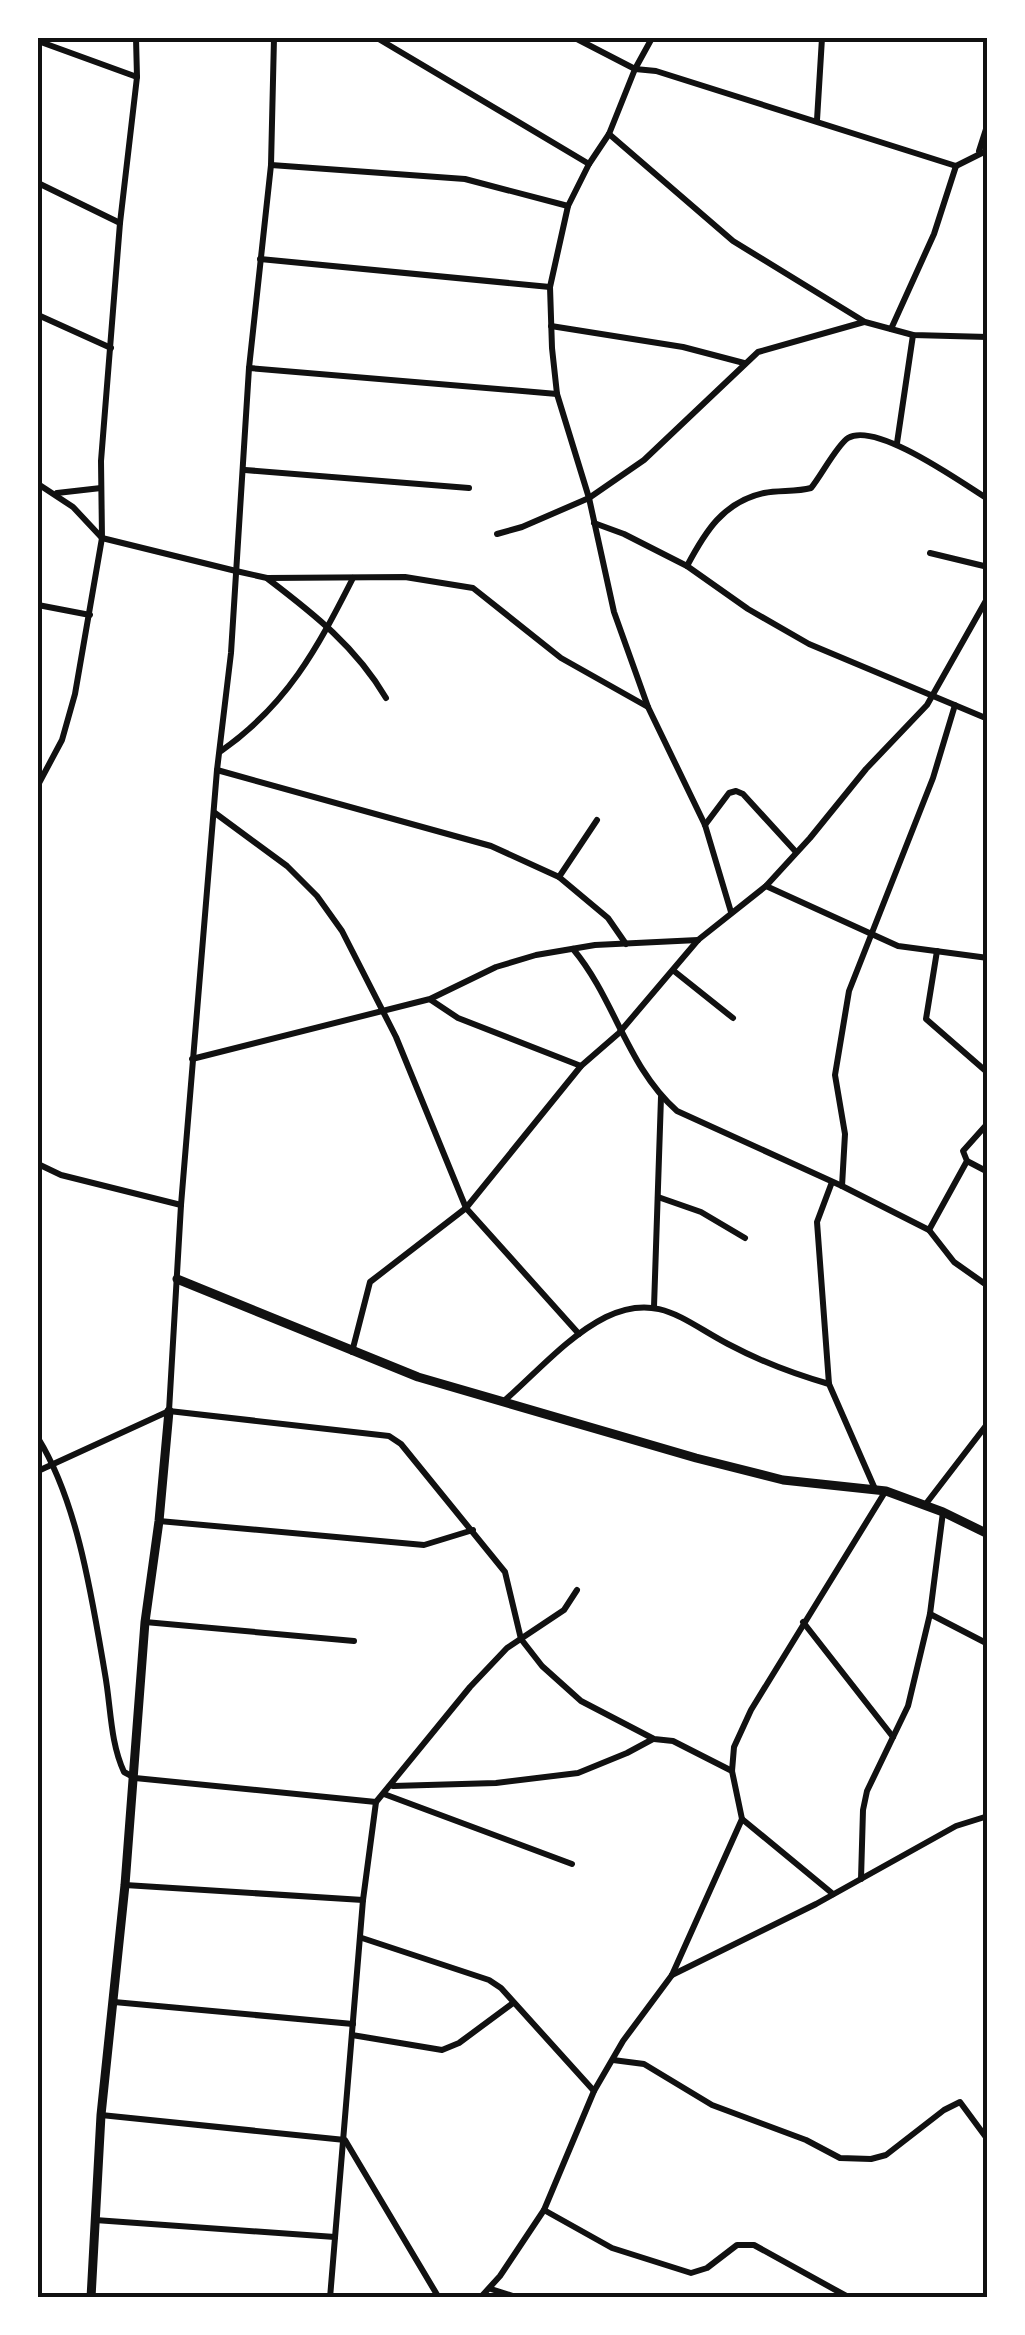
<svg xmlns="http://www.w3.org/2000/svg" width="1025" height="2335" font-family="'Roboto Serif',serif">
  <rect width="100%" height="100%" fill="#fff"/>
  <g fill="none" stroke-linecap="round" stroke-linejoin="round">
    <g stroke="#111" stroke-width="6">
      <path d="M 377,38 L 589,164"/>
      <path d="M 575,38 L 635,69 L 656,71 L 956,166 L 988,150"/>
      <path d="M 652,38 L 635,69 L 609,134 L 589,164 L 568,206 L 550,287 L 552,348 L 557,394 L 589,498 L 614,612 L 648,707 L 705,825 L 731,912"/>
      <path d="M 38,41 L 137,77"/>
      <path d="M 817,120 L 822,38"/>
      <path d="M 609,134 L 733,241 L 865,322 L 913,335 L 988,337"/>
      <path d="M 979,151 L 988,123"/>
      <path d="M 271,165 L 465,179 L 568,206"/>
      <path d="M 38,183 L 120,223"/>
      <path d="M 260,259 L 550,287"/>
      <path d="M 38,315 L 111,348"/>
      <path d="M 551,326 L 683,347 L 744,363"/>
      <path d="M 891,329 L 934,234 L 956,166"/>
      <path d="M 249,368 L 557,394"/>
      <path d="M 897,443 L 913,335"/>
      <path d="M 245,470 L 469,488"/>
      <path d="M 38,484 L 73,507 L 102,538 L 236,571 L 267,578 L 405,577 L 473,588 L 561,658 L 648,707"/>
      <path d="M 57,493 L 101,488"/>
      <path d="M 594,523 L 624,534 L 687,566 L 748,609 L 809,644 L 988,719"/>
      <path d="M 497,534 L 522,527 L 589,498 L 644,460 L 758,352 L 864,322"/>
      <path d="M 930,553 L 988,567"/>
      <path d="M 687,566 C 705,532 723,502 764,493 C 779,490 796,492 811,488 C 821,476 837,445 848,438 C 876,421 962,483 988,499"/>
      <path d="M 268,579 C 314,614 356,647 386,698"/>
      <path d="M 38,605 L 90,615"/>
      <path d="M 221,751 C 287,705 317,649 353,578"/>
      <path d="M 217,770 L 491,846 L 559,877 L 608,918 L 626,944"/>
      <path d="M 38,785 L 62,740 L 75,694 L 102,538 L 101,461 L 120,223 L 137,77 L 136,38"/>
      <path d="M 215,813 L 287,866 L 317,896 L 342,931 L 396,1037 L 466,1208 L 579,1334"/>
      <path d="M 705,825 L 729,793 L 736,791 L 743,794 L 796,852"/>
      <path d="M 559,877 L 597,820"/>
      <path d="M 766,886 L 898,946 L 988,958"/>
      <path d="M 573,949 C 615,999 627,1067 677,1111 L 842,1186 L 929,1230 L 954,1262 L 988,1286"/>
      <path d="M 937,951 L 926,1019 L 988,1073"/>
      <path d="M 674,971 L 733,1018"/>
      <path d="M 431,1000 L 458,1018 L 581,1066"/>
      <path d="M 192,1059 L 430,999 L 496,967 L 536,955 L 595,945 L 698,940"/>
      <path d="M 967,1161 L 988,1172"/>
      <path d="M 38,1164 L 61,1175 L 181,1205"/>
      <path d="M 842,1186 L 845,1134 L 835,1075 L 849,991 L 933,778 L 955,705"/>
      <path d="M 658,1197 L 701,1212 L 745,1238"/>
      <path d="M 929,1230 L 967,1161 L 963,1151 L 988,1123"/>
      <path d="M 654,1307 L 661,1097"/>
      <path d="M 352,1352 L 370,1282 L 466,1208 L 581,1066 L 619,1033 L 698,940 L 766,886 L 810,838 L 866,769 L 927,705 L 988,597"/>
      <path d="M 829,1384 L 817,1222 L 832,1182"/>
      <path d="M 504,1401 C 536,1373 568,1336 606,1317 C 658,1292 684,1321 728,1344 C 760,1361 794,1374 829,1384 L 875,1489"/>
      <path d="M 169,1411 L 181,1205 L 217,770 L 231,653 L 249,368 L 271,165 L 274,38"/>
      <path d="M 38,1438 C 78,1503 92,1598 105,1674 C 111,1707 110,1742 124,1772 L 135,1778 L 376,1802"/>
      <path d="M 38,1471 L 169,1411 L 389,1436 L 401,1444 L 505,1572 L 521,1639 L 542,1666 L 581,1701 L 654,1739 L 673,1741 L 732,1771"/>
      <path d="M 925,1505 L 988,1423"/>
      <path d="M 159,1521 L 424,1545 L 473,1530"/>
      <path d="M 930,1614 L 988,1644"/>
      <path d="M 145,1622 L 354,1641"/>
      <path d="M 803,1622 L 893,1737"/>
      <path d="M 393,1786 L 496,1783 L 578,1773 L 627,1753 L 653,1739"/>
      <path d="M 384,1794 L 572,1864"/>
      <path d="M 861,1879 L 863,1810 L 867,1791 L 908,1706 L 930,1614 L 943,1512"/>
      <path d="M 125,1885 L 363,1900"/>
      <path d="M 833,1894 L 742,1819 L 732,1771 L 734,1747 L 751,1710 L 885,1492"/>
      <path d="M 362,1938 L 489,1980 L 501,1988 L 594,2091"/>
      <path d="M 672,1975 L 816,1904 L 956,1826 L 988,1816"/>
      <path d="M 114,2002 L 353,2024"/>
      <path d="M 352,2035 L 442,2050 L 459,2043 L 513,2003"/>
      <path d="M 613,2060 L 644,2064 L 712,2105 L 806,2140 L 840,2158 L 871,2159 L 886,2155 L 944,2110 L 960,2102 L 988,2140"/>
      <path d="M 101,2115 L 345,2140 L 439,2298"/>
      <path d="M 544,2210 L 612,2248 L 691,2273 L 707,2268 L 737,2245 L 754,2245 L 850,2298"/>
      <path d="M 95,2220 L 335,2237"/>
      <path d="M 491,2289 L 519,2298"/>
      <path d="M 330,2298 L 363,1900 L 376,1802 L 470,1687 L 507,1648 L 564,1610 L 577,1590"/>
      <path d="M 480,2298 L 500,2276 L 544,2210 L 594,2091 L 623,2041 L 672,1975 L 742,1819"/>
    </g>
    <g stroke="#111" stroke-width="9">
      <path d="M 177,1279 L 418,1377 L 696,1458 L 783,1480 L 886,1491 L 943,1512 L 988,1534"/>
      <path d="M 91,2298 L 101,2115 L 125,1885 L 145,1622 L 159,1521 L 169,1411"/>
    </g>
  </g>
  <rect width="1025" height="2335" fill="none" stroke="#ffffff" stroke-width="80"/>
  <rect x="40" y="40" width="945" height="2255" fill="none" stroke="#111" stroke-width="4"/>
</svg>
